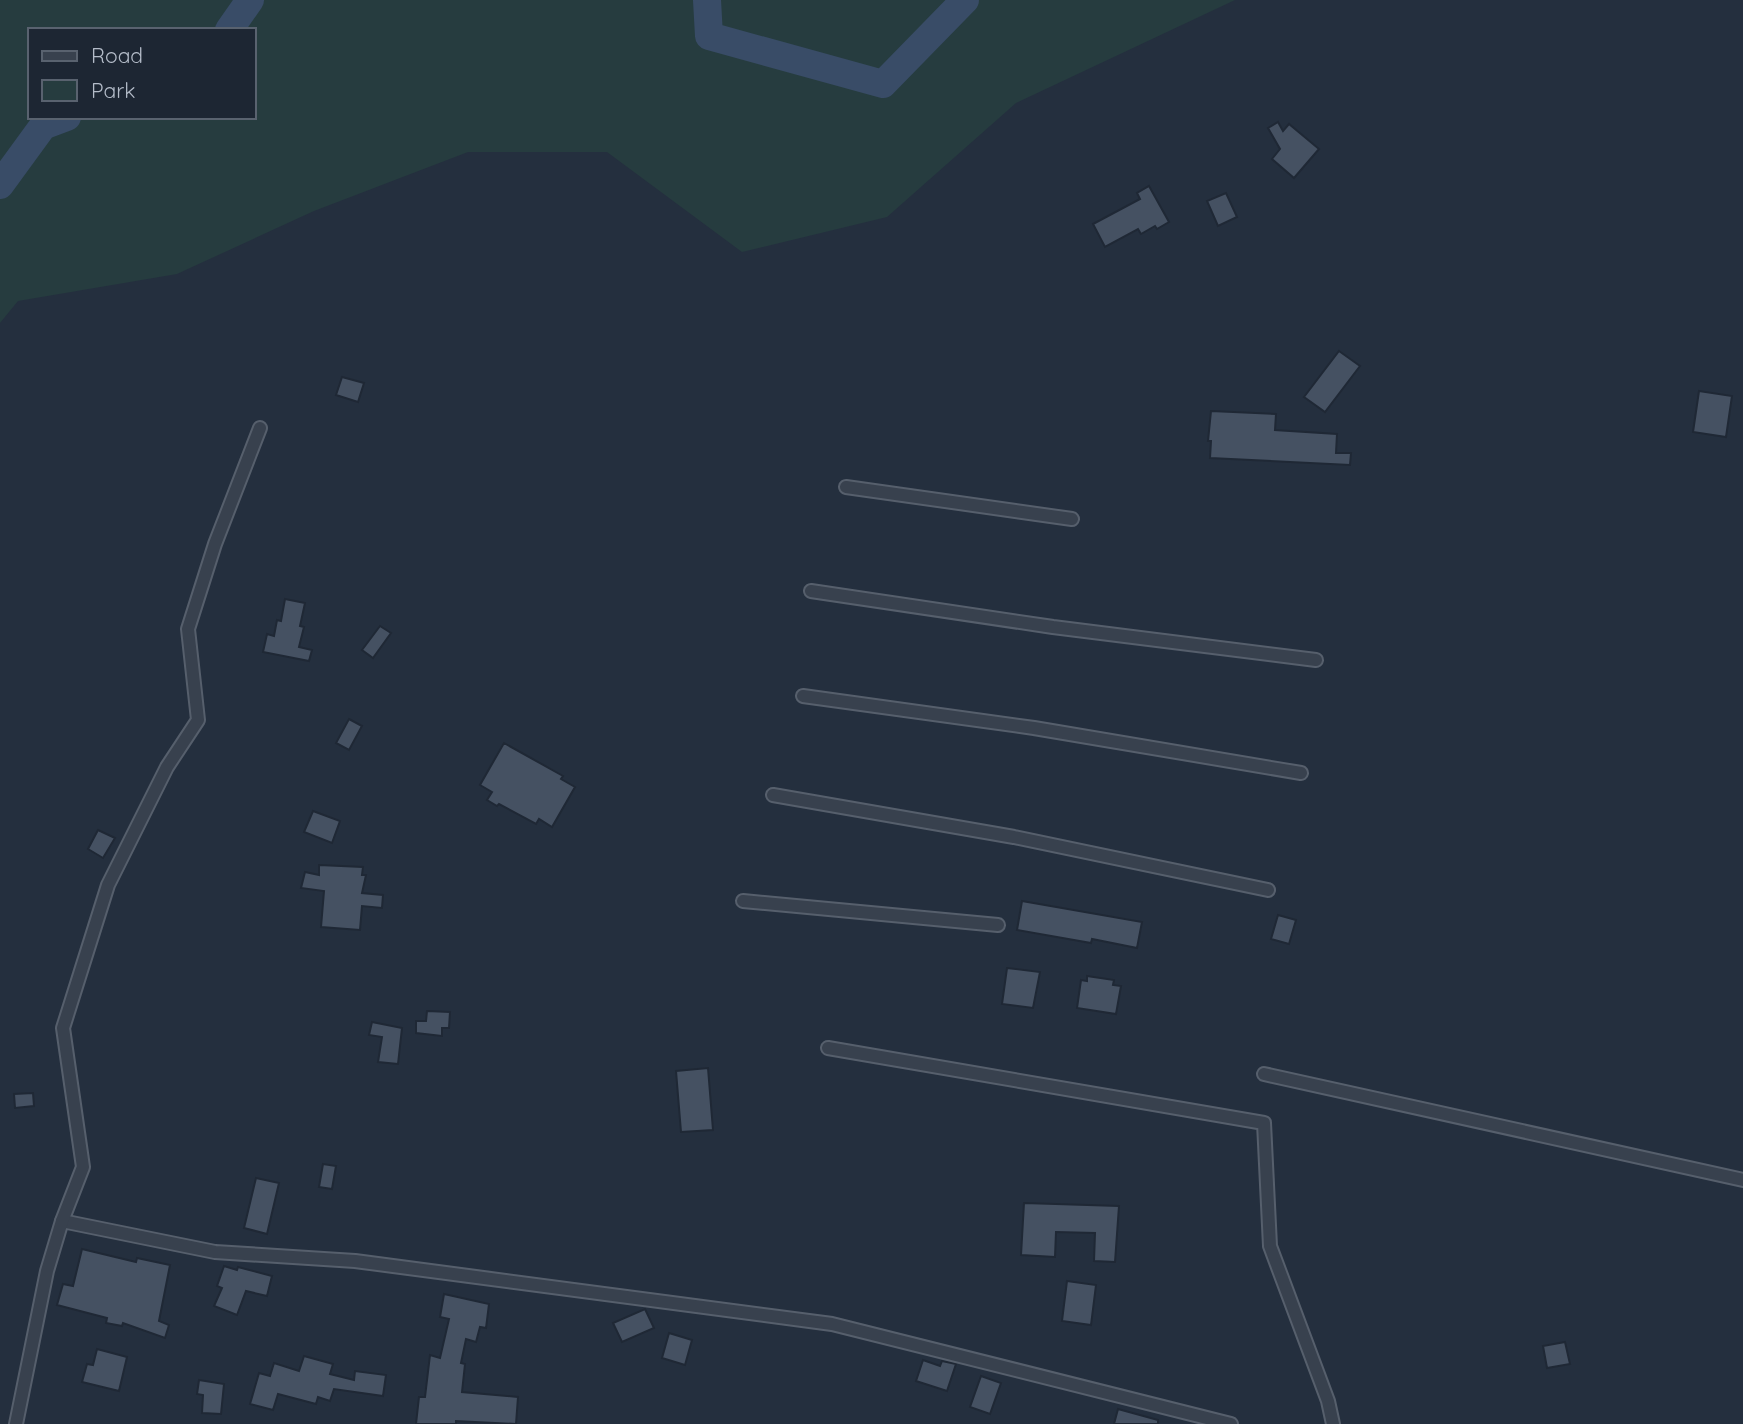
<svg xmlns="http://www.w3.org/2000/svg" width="1743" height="1424" font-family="Quicksand,sans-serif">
  <rect width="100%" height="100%" fill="#242f3e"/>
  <path fill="#263c3f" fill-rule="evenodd" d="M 0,0 L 1235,0 L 1016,103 L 887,217 L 742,252 L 607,152 L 468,152 L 314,211 L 177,274 L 18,301 L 0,323 ZM 30,30 L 254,30 L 254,117 L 30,117 Z"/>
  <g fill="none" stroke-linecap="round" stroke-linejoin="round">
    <g stroke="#394c67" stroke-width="28">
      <path d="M 707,0 L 709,36 L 883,84 L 965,0"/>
      <path d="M 229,30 L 250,0"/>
      <path d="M 0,185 L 43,126 L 67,117"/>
    </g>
  </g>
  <g fill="#455162" stroke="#1f2835" stroke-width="2">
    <path d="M 1278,122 L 1283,131 L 1289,124 L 1319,149 L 1294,178 L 1272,159 L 1280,149 L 1268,128 Z"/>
    <path d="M 1149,186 L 1169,222 L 1157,229 L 1155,226 L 1141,234 L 1138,229 L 1105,247 L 1093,224 L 1140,199 L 1137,193 Z"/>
    <path d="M 1226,193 L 1237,217 L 1218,226 L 1207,201 Z"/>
    <path d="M 1339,351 L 1360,366 L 1325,412 L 1304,397 Z"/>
    <path d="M 342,377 L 364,383 L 358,402 L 336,395 Z"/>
    <path d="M 1699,391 L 1732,396 L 1726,437 L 1693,432 Z"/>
    <path d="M 1211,411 L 1276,414 L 1275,430 L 1337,434 L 1336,453 L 1351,453 L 1350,465 L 1210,458 L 1211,441 L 1208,441 Z"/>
    <path d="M 285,599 L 305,603 L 300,626 L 304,627 L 299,647 L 312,650 L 309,661 L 263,652 L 267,634 L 274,636 L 277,620 L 281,621 Z"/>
    <path d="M 380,626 L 391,633 L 373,658 L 362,650 Z"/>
    <path d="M 349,719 L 362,726 L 349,750 L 336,743 Z"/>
    <path d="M 504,743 L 563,776 L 561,779 L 575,787 L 552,827 L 539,819 L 536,824 L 499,804 L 497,806 L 487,800 L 492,792 L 480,785 Z"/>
    <path d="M 313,811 L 340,821 L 332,843 L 304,832 Z"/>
    <path d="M 98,830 L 115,838 L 103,858 L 88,849 Z"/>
    <path d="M 319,865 L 363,867 L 362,875 L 366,875 L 362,893 L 383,895 L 382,908 L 362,906 L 360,930 L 321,927 L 324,891 L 301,888 L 305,872 L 319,875 Z"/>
    <path d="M 1022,901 L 1142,922 L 1137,948 L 1092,939 L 1091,943 L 1017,930 Z"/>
    <path d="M 1278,915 L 1296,920 L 1289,944 L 1271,939 Z"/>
    <path d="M 1007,968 L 1040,972 L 1033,1008 L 1002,1004 Z"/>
    <path d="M 1087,976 L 1114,980 L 1113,985 L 1121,986 L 1116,1014 L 1077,1008 L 1081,980 L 1087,981 Z"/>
    <path d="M 427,1011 L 450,1012 L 449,1028 L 442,1028 L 442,1036 L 416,1033 L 416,1021 L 426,1021 Z"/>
    <path d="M 372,1022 L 402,1028 L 398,1064 L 378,1062 L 382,1037 L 369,1035 Z"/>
    <path d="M 708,1068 L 713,1130 L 681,1132 L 676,1071 Z"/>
    <path d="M 33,1093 L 34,1106 L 15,1108 L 14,1094 Z"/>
    <path d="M 323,1164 L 336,1166 L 332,1189 L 319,1187 Z"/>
    <path d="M 256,1178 L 279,1183 L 267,1234 L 244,1228 Z"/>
    <path d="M 1024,1203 L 1119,1206 L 1115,1262 L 1094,1261 L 1095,1233 L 1056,1232 L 1055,1257 L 1021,1255 Z"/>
    <path d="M 82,1249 L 136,1262 L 137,1258 L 170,1265 L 159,1321 L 169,1325 L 165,1338 L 123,1323 L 122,1326 L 106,1323 L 107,1318 L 57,1305 L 63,1284 L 73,1286 Z"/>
    <path d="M 224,1266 L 237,1270 L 238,1267 L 272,1276 L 267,1296 L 246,1291 L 237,1315 L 214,1306 L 222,1288 L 217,1286 Z"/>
    <path d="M 1067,1281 L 1096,1285 L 1091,1325 L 1062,1321 Z"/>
    <path d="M 444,1294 L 489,1304 L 486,1328 L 480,1327 L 476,1342 L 466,1339 L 461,1363 L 465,1364 L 462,1392 L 518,1397 L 516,1424 L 456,1421 L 456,1424 L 416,1424 L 419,1397 L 425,1397 L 430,1355 L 440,1358 L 449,1319 L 440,1317 Z"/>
    <path d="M 645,1309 L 654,1328 L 622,1342 L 613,1323 Z"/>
    <path d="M 669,1333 L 692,1340 L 685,1365 L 662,1358 Z"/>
    <path d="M 1565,1342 L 1570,1364 L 1547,1368 L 1543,1346 Z"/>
    <path d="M 97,1349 L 127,1357 L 119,1391 L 82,1382 L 87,1364 L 93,1365 Z"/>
    <path d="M 304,1356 L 333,1364 L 330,1374 L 354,1380 L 355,1371 L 386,1375 L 383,1396 L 334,1389 L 330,1401 L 318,1397 L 316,1404 L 278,1394 L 273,1410 L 250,1404 L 259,1373 L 270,1376 L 274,1363 L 299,1371 Z"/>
    <path d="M 923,1360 L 940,1366 L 942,1361 L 956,1364 L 947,1391 L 916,1381 Z"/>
    <path d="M 981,1376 L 1001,1383 L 990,1414 L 970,1407 Z"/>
    <path d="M 199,1380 L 224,1384 L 221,1414 L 202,1413 L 203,1395 L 197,1394 Z"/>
    <path d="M 1118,1409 L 1158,1420 L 1158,1424 L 1114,1424 Z"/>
  </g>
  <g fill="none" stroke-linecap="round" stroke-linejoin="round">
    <g stroke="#565f6c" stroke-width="16">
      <g id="minor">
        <path d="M 846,487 L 1072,519"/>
        <path d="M 811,591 L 1053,627 L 1316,660"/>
        <path d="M 803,696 L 1034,728 L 1301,773"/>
        <path d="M 773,795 L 1014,837 L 1268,890"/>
        <path d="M 743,901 L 998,925"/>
        <path d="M 828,1048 L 1264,1123 L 1270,1246 L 1328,1401 L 1333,1424"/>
        <path d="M 1264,1074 L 1743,1180"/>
        <path d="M 62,1221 L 215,1252 L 355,1261 L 832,1324 L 1231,1424"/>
        <path d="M 16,1424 L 47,1271 L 62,1221 L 83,1167 L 63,1028 L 108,885 L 167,767 L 198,720 L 188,629 L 215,544 L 260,428"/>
      </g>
    </g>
    <use href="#minor" stroke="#38414e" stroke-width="12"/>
  </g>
  <rect x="28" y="28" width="228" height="91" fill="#1d2633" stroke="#59626f" stroke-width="2"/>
  <rect x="42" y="51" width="35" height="10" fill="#38414e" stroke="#59626f" stroke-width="2"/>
  <text x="91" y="63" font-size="21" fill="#b4bcc9">Road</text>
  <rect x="42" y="80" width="35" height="21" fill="#263c3f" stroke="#59626f" stroke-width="2"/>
  <text x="91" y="98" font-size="21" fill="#b4bcc9">Park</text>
</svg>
